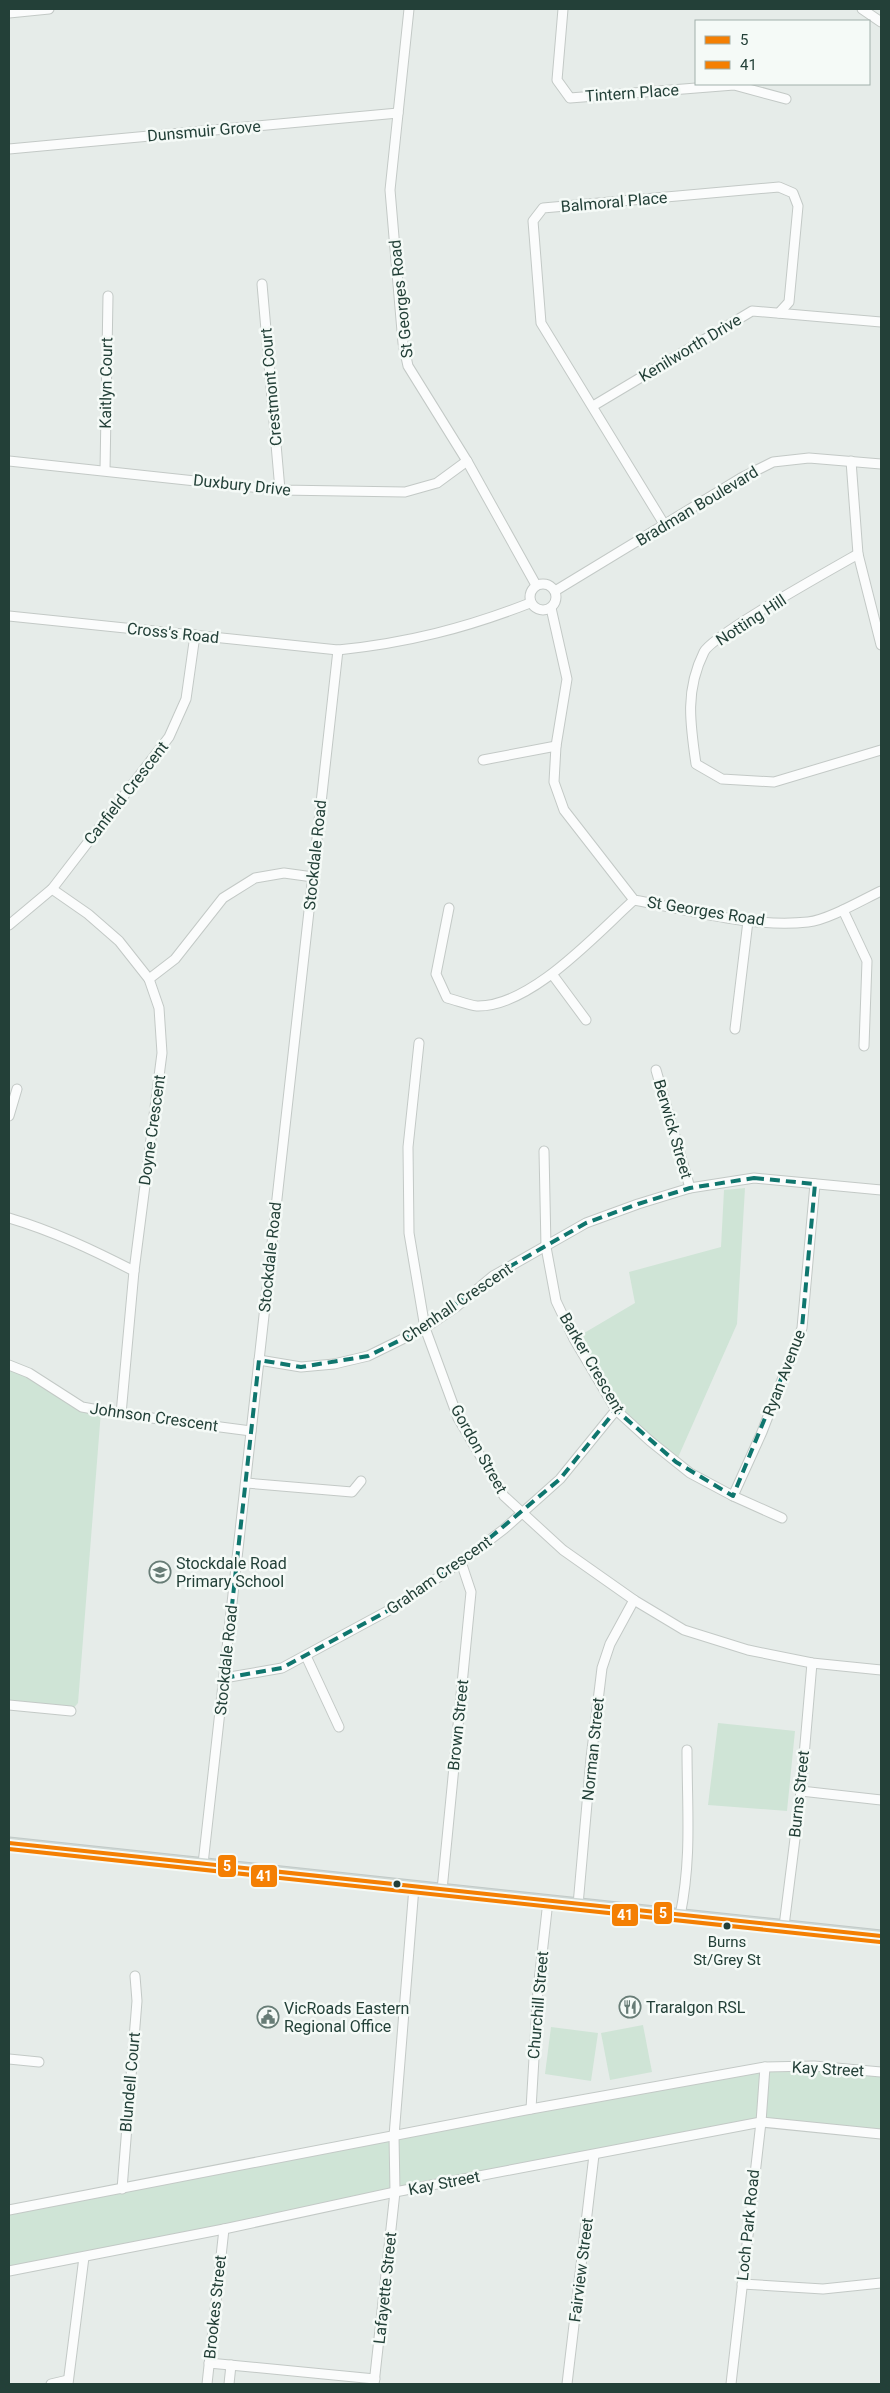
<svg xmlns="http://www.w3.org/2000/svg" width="890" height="2393" font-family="Roboto,sans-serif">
  <rect width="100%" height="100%" fill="#e6ece9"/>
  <g fill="#cfe4d6">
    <path d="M 745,1188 L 737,1324 L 676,1462 L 616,1410 L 574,1339 L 635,1303 L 629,1272 L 721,1247 L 724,1190 Z"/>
    <path d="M 9,1365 L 82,1407 L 101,1411 L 78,1703 L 71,1711 L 9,1705 Z"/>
    <path d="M 718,1723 L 795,1731 L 787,1811 L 708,1805 Z"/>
    <path d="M 643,2025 L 652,2072 L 610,2080 L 601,2033 Z"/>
    <path d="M 551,2027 L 598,2033 L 591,2081 L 545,2074 Z"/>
    <path d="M 765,2067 L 881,2072 L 881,2134 L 761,2122 L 9,2271 L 9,2209 Z"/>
  </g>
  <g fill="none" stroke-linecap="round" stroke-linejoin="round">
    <g stroke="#c3c9c6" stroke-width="11">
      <g id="minor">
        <path d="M 409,9 L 390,190 L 403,343 L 408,366 L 467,461 L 536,585"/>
        <path d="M 563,9 L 557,80 L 570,98 L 734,85 L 786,99"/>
        <path d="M 862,9 L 881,22"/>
        <path d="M 9,13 L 49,9"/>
        <path d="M 9,149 L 398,113"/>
        <path d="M 262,284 L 280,490"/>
        <path d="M 593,406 L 752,311 L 881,322"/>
        <path d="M 9,461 L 280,490 L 405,492 L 437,483 L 467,461"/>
        <path d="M 851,461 L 858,554 L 881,645"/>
        <path d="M 105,470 L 108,296"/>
        <path d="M 664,524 L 541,323 L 533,221 L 543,208 L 779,187 L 793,193 L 798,206 L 789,302 L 779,313"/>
        <path d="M 858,554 C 834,568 712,635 704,652 C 685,690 690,723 696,764 L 722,779 L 774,782 L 881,750"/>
        <circle cx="543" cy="597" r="13"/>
        <path d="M 555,591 L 741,478 L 773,462 L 809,458 L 881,464"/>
        <path d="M 551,608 L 567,679 L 556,746 L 554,782 L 564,810 L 634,900 C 689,910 751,928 808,922 C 828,920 862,900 881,891"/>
        <path d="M 9,616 L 338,650 C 407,643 466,628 530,603"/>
        <path d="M 483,760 L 556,746"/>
        <path d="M 52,889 L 88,914 L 119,941 L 149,979 L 159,1008 L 162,1053 L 134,1271 L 121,1414"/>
        <path d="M 449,908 L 436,974 L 447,998 C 456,1000 468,1005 477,1006 C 531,1007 595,935 634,900"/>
        <path d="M 843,910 L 867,961 L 864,1046"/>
        <path d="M 9,925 L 52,889 L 169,737 L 186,699 L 195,635"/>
        <path d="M 552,974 L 586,1020"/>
        <path d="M 149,979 L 175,959 L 223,898 L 255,878 L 284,873 L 313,877"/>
        <path d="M 735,1029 L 748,921"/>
        <path d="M 419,1043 L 408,1147 L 409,1233 L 425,1328 L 458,1418 L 504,1496 L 563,1550 L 634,1600 L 684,1630 L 748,1650 L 812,1663 L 881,1670"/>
        <path d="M 656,1070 L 690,1188"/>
        <path d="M 9,1116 L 17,1089"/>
        <path d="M 544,1151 L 546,1247 L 556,1301 L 574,1339 L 616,1410 L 650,1441 L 690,1473 L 733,1496 L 782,1518"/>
        <path d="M 9,1218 C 53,1231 93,1250 134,1271"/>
        <path d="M 259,1360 L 301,1367 L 334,1364 L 368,1356 L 425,1328 L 456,1307 L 493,1276 L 586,1223 L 638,1204 L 690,1188 L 754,1178 L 881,1190"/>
        <path d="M 9,1365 L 29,1373 L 82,1407 L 121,1414 L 251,1431"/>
        <path d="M 246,1483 L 352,1492 L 361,1481"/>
        <path d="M 733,1496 L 762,1432 L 802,1328 L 815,1184"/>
        <path d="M 306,1656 L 339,1727"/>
        <path d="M 224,1678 L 282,1668 L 393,1608 L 461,1562 L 504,1529 L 560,1479 L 616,1410"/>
        <path d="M 9,1705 L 71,1711"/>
        <path d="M 801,1791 L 881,1800"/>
        <path d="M 203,1864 L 338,650"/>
        <path d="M 442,1890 L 471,1592 L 461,1562"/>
        <path d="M 578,1905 L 591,1758 L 602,1668 L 610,1644 L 634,1600"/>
        <path d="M 680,1916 C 692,1857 687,1809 687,1750"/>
        <path d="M 784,1926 L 801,1791 L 812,1663"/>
        <path d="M 9,2059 L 39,2062"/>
        <path d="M 531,2109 L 538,1990 L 548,1901"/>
        <path d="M 122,2189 L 137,2001 L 135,1976"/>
        <path d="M 9,2210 L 531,2109 L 765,2067 L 814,2066 L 881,2072"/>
        <path d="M 9,2271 L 224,2229 L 395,2192 L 761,2122 L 881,2134"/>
        <path d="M 742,2284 L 823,2289 L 881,2283"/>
        <path d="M 209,2363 L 375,2379"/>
        <path d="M 51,2384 L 68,2380"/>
        <path d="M 68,2384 L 84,2257"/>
        <path d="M 207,2384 L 224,2229"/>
        <path d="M 229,2384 L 231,2365"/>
        <path d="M 374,2384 L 395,2192 L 394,2136 L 414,1887"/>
        <path d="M 567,2384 L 594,2155"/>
        <path d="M 731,2384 L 761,2122 L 765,2067"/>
      </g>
    </g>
    <g stroke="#c2cac8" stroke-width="13">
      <path id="major" d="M 9,1843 L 881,1936"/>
    </g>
    <use href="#minor" stroke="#fbfcfc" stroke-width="9"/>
    <use href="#major" stroke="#ced7d4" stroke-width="11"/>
    <g stroke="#f5faf7" stroke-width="8">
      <path id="bus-1" d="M 9,1843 L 881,1936"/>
    </g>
    <g stroke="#f5faf7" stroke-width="8">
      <path id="bus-2" d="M 9,1849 L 880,1942"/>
    </g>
    <use href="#bus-1" stroke="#f47f03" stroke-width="4"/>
    <use href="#bus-2" stroke="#f47f03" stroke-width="4"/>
  </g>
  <path fill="none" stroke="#0f766e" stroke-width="4" stroke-dasharray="10 6" stroke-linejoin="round" d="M 754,1178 L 815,1184 L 802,1328 L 733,1496 L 676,1462 L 616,1410 L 560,1479 L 461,1562 L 393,1608 L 282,1668 L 224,1678 L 259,1360 L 301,1367 L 368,1356 L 425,1328 L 493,1276 L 586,1223 L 638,1204 L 690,1188 Z"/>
  <defs>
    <g id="school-ring" transform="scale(1.125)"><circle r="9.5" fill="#f5faf7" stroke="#677c76" stroke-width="1.5"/><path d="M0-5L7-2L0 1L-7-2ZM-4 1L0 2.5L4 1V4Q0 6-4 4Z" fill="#677c76"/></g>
    <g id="restaurant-ring" transform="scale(1.125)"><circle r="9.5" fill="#f5faf7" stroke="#677c76" stroke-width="1.5"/><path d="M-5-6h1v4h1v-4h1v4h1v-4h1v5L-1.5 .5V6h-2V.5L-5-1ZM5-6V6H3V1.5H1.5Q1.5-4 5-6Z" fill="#677c76"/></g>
    <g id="civic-ring" transform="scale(1.125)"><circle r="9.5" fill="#f5faf7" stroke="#677c76" stroke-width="1.5"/><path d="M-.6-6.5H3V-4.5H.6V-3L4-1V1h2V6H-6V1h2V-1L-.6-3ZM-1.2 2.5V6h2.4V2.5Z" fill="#677c76"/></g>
  </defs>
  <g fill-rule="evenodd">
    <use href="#school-ring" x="160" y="1572"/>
    <use href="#restaurant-ring" x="630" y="2007"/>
    <use href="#civic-ring" x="268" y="2017"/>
  </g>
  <g fill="#234038" stroke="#f5faf7" stroke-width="2">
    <circle cx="397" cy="1884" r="4.5"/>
    <circle cx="727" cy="1926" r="4.5"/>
  </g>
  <g text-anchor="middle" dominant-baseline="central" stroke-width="5" stroke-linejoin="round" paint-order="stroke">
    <g font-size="15" fill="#234038" stroke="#f5faf7">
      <text x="727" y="1942">Burns<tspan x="727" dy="18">St/Grey St</tspan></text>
    </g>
    <g font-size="16" fill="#234038" stroke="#f5faf7">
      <text transform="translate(632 93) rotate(-4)">Tintern Place</text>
      <text transform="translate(204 131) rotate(-5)">Dunsmuir Grove</text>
      <text transform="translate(614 202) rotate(-5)">Balmoral Place</text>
      <text transform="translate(401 299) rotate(-96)">St Georges Road</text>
      <text transform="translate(690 348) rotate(-31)">Kenilworth Drive</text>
      <text transform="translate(106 383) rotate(-89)">Kaitlyn Court</text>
      <text transform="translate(271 387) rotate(-95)">Crestmont Court</text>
      <text transform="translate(242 485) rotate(6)">Duxbury Drive</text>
      <text transform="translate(697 506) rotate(-31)">Bradman Boulevard</text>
      <text transform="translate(751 620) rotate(-33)">Notting Hill</text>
      <text transform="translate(173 633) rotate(6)">Cross's Road</text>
      <text transform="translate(126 793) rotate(-52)">Canfield Crescent</text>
      <text transform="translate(315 855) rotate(-84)">Stockdale Road</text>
      <text transform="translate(706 911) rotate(9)">St Georges Road</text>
      <text transform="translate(673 1129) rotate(74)">Berwick Street</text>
      <text transform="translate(152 1130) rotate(-82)">Doyne Crescent</text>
      <text transform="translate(270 1257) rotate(-84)">Stockdale Road</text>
      <text transform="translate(457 1303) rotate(-34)">Chenhall Crescent</text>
      <text transform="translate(592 1363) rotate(60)">Barker Crescent</text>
      <text transform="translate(784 1373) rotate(-69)">Ryan Avenue</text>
      <text transform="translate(154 1417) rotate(8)">Johnson Crescent</text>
      <text transform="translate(479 1449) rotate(61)">Gordon Street</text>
      <text transform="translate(439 1575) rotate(-35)">Graham Crescent</text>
      <text transform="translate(226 1660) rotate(-84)">Stockdale Road</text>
      <text transform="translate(458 1725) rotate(-84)">Brown Street</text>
      <text transform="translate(593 1749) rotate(-84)">Norman Street</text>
      <text transform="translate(799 1794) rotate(-84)">Burns Street</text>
      <text transform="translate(538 2005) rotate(-85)">Churchill Street</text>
      <text transform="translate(828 2069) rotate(3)">Kay Street</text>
      <text transform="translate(130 2082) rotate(-85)">Blundell Court</text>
      <text transform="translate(444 2183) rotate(-11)">Kay Street</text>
      <text transform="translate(748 2225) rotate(-84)">Loch Park Road</text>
      <text transform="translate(581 2270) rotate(-83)">Fairview Street</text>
      <text transform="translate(385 2288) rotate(-84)">Lafayette Street</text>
      <text transform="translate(215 2307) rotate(-84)">Brookes Street</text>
    </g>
    <g font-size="16" fill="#234038" stroke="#f5faf7" text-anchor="start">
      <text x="176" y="1563">Stockdale Road<tspan x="176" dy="18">Primary School</tspan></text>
      <text x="646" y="2007">Traralgon RSL</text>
      <text x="284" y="2008">VicRoads Eastern<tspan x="284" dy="18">Regional Office</tspan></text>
    </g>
  </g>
  <g stroke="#f5faf7" stroke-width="2">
    <rect x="217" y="1854" width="20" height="24" rx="5" fill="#f47f03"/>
    <rect x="250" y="1864" width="28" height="24" rx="5" fill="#f47f03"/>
    <rect x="653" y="1901" width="20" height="24" rx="5" fill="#f47f03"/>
    <rect x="611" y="1903" width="28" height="24" rx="5" fill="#f47f03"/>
  </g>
  <g font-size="14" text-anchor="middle" font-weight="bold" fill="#fff">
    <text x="227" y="1871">5</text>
    <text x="264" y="1881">41</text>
    <text x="663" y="1918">5</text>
    <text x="625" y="1920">41</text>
  </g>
  <rect width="890" height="2393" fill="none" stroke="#234038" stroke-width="20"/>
  <rect x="695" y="20" width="175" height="65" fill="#f5faf7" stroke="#a1b0ab"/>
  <rect x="705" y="36" width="25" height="8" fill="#f47f03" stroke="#a1b0ab"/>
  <text x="740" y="45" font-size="15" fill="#234038">5</text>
  <rect x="705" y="61" width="25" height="8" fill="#f47f03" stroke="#a1b0ab"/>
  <text x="740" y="70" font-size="15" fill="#234038">41</text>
</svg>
